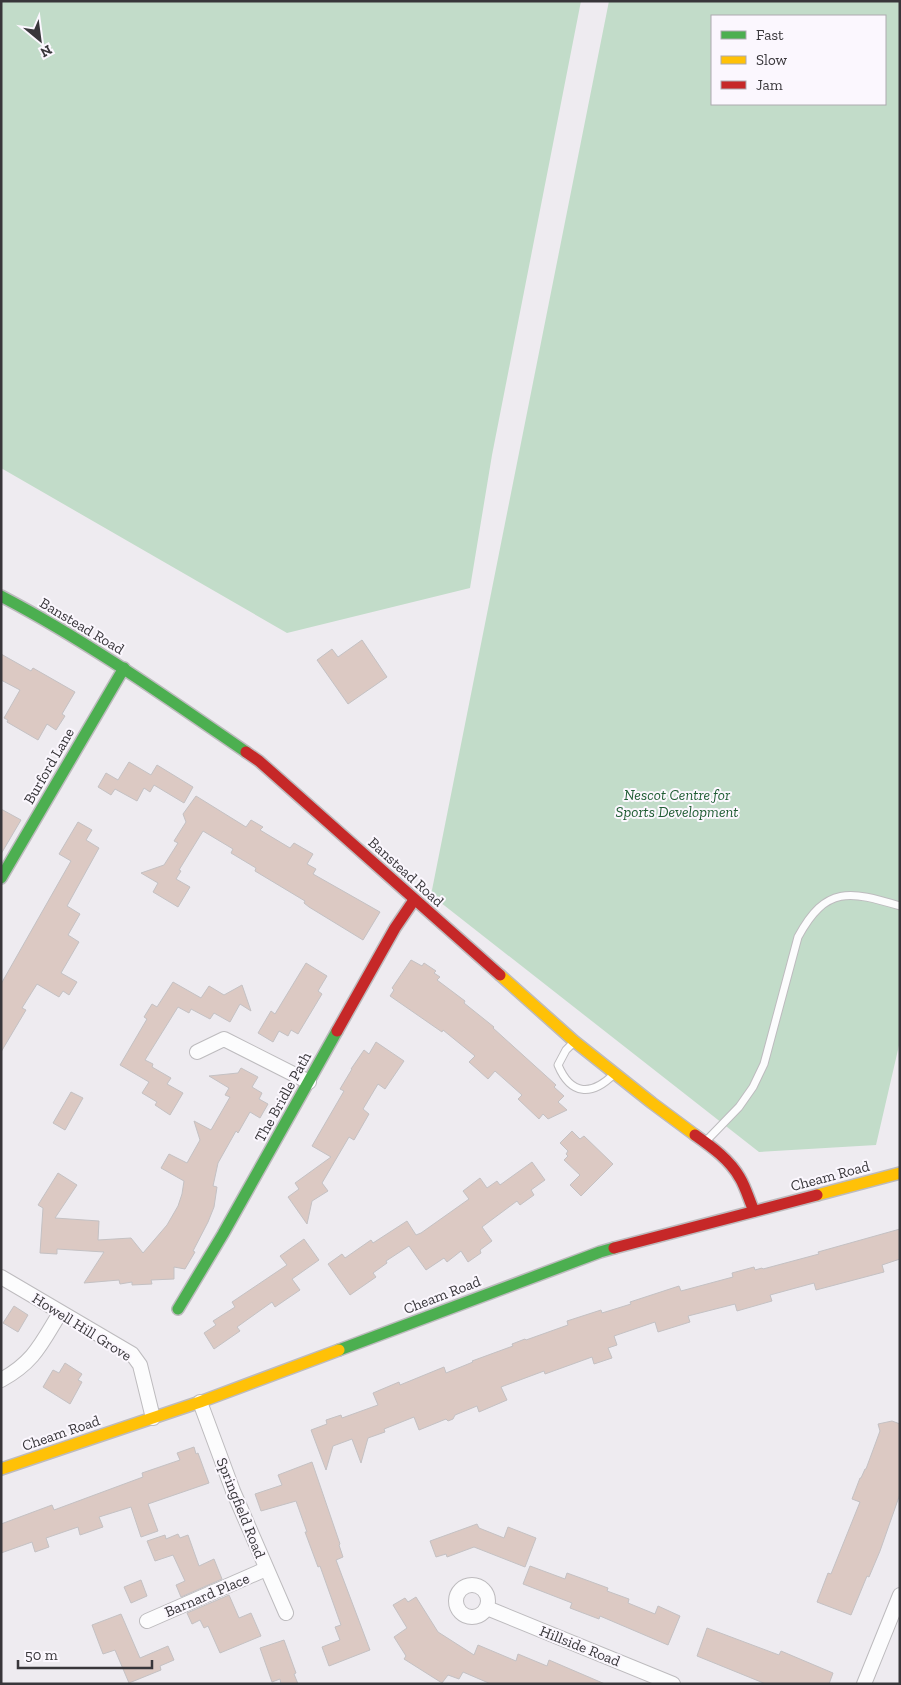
<svg xmlns="http://www.w3.org/2000/svg" width="901" height="1685" font-family="'Zilla Slab',serif">
  <rect width="100%" height="100%" fill="#eeebf0"/>
  <g fill="#c2dcc9" fill-rule="evenodd">
    <path d="M 1,1 L 581,1 L 492,455 L 470,588 L 287,633 L 1,468 Z"/>
    <path d="M 609,1 L 900,1 L 900,1041 L 876,1145 L 759,1152 L 431,895 ZM 712,16 L 885,16 L 885,104 L 712,104 Z"/>
  </g>
  <g fill="#dcc9c3" stroke="#c4c1c3">
    <path d="M 362,640 L 387,677 L 348,704 L 317,660 L 332,649 L 338,657 Z"/>
    <path d="M 1,654 L 31,671 L 33,668 L 75,692 L 62,714 L 65,716 L 56,730 L 47,724 L 38,740 L 7,722 L 8,720 L 4,718 L 20,690 L 1,680 Z"/>
    <path d="M 129,762 L 151,775 L 157,765 L 193,787 L 184,803 L 154,785 L 150,792 L 144,788 L 137,801 L 115,789 L 111,795 L 98,787 L 106,773 L 118,780 Z"/>
    <path d="M 196,796 L 246,827 L 251,820 L 263,827 L 260,830 L 290,848 L 294,843 L 313,854 L 307,864 L 316,869 L 313,874 L 380,912 L 363,940 L 309,907 L 304,903 L 305,901 L 255,871 L 256,868 L 231,853 L 233,849 L 203,831 L 179,870 L 181,871 L 176,879 L 190,887 L 178,907 L 153,892 L 158,883 L 141,873 L 164,865 L 178,843 L 174,841 L 186,822 L 183,814 Z"/>
    <path d="M 1,809 L 21,820 L 1,854 Z"/>
    <path d="M 78,822 L 92,830 L 86,840 L 99,848 L 67,906 L 80,914 L 68,935 L 79,942 L 61,973 L 77,982 L 69,995 L 63,991 L 59,997 L 37,984 L 22,1008 L 26,1010 L 1,1052 L 1,984 L 71,861 L 59,854 Z"/>
    <path d="M 411,960 L 422,966 L 424,963 L 436,971 L 434,973 L 440,977 L 437,980 L 465,1001 L 464,1003 L 494,1027 L 493,1028 L 556,1085 L 554,1087 L 564,1096 L 558,1102 L 567,1110 L 548,1119 L 543,1114 L 539,1119 L 518,1099 L 522,1095 L 495,1071 L 488,1079 L 469,1062 L 475,1056 L 443,1030 L 442,1032 L 390,996 L 394,990 L 392,988 Z"/>
    <path d="M 306,963 L 327,976 L 318,991 L 322,994 L 298,1034 L 291,1030 L 288,1036 L 279,1031 L 273,1042 L 258,1033 L 271,1011 L 275,1014 Z"/>
    <path d="M 173,982 L 201,998 L 209,986 L 224,995 L 242,985 L 251,1011 L 240,1004 L 230,1022 L 214,1013 L 210,1019 L 191,1009 L 189,1013 L 178,1007 L 145,1060 L 153,1064 L 152,1067 L 171,1078 L 167,1084 L 183,1093 L 170,1115 L 155,1105 L 157,1102 L 142,1093 L 149,1082 L 120,1065 L 147,1019 L 144,1017 L 152,1004 L 157,1007 Z"/>
    <path d="M 376,1042 L 404,1061 L 385,1089 L 378,1084 L 363,1109 L 369,1114 L 354,1140 L 349,1137 L 322,1183 L 328,1191 L 312,1201 L 307,1224 L 288,1197 L 299,1189 L 295,1183 L 331,1157 L 312,1146 L 344,1091 L 340,1089 L 352,1069 L 351,1069 L 364,1050 L 369,1054 Z"/>
    <path d="M 241,1068 L 258,1077 L 252,1087 L 262,1093 L 259,1099 L 268,1104 L 260,1118 L 250,1112 L 238,1133 L 236,1131 L 218,1163 L 213,1186 L 217,1187 L 214,1207 L 208,1222 L 193,1251 L 195,1252 L 185,1269 L 174,1267 L 174,1279 L 151,1280 L 152,1284 L 132,1285 L 132,1282 L 120,1284 L 119,1280 L 84,1283 L 104,1252 L 57,1249 L 57,1254 L 40,1253 L 43,1208 L 38,1205 L 58,1173 L 77,1185 L 55,1218 L 99,1221 L 98,1240 L 131,1238 L 143,1253 L 167,1225 L 178,1206 L 182,1194 L 184,1181 L 161,1168 L 169,1154 L 187,1163 L 200,1140 L 194,1121 L 211,1130 L 230,1097 L 225,1095 L 229,1088 L 209,1076 L 238,1073 Z"/>
    <path d="M 71,1092 L 83,1098 L 65,1130 L 53,1123 Z"/>
    <path d="M 572,1131 L 580,1139 L 584,1136 L 613,1164 L 581,1196 L 570,1185 L 580,1175 L 564,1160 L 568,1156 L 566,1154 L 568,1151 L 560,1143 Z"/>
    <path d="M 532,1162 L 545,1180 L 531,1190 L 534,1195 L 520,1205 L 517,1201 L 482,1227 L 492,1241 L 480,1250 L 481,1253 L 468,1262 L 461,1251 L 447,1262 L 444,1258 L 426,1270 L 409,1246 L 386,1261 L 387,1263 L 373,1273 L 376,1277 L 350,1295 L 328,1264 L 342,1254 L 345,1258 L 371,1240 L 373,1243 L 407,1221 L 416,1235 L 421,1233 L 469,1199 L 463,1191 L 480,1178 L 487,1188 L 497,1181 L 500,1185 Z"/>
    <path d="M 900,1229 L 900,1259 L 882,1265 L 884,1272 L 816,1290 L 814,1283 L 770,1295 L 772,1301 L 737,1311 L 735,1304 L 688,1316 L 690,1322 L 658,1332 L 655,1322 L 614,1336 L 617,1345 L 608,1348 L 612,1358 L 594,1364 L 592,1357 L 545,1374 L 544,1371 L 501,1387 L 507,1400 L 479,1412 L 477,1406 L 455,1415 L 453,1419 L 448,1421 L 446,1419 L 419,1430 L 414,1417 L 384,1429 L 385,1432 L 368,1438 L 361,1463 L 352,1439 L 333,1446 L 326,1470 L 311,1430 L 327,1424 L 326,1420 L 341,1415 L 342,1418 L 378,1405 L 373,1393 L 399,1382 L 400,1385 L 444,1367 L 446,1373 L 473,1362 L 472,1361 L 513,1346 L 512,1344 L 525,1339 L 526,1340 L 568,1325 L 567,1321 L 601,1310 L 602,1313 L 631,1304 L 630,1302 L 679,1286 L 681,1291 L 733,1277 L 732,1273 L 754,1267 L 755,1270 L 762,1268 L 763,1269 L 819,1254 L 818,1252 Z"/>
    <path d="M 304,1239 L 319,1260 L 292,1279 L 300,1290 L 275,1307 L 272,1302 L 237,1327 L 240,1331 L 214,1349 L 204,1333 L 216,1325 L 213,1321 L 235,1307 L 232,1302 L 287,1265 L 280,1256 Z"/>
    <path d="M 14,1306 L 28,1315 L 18,1332 L 3,1323 Z"/>
    <path d="M 65,1363 L 82,1374 L 78,1380 L 82,1382 L 70,1404 L 43,1387 L 53,1370 L 59,1373 Z"/>
    <path d="M 892,1421 L 900,1424 L 900,1494 L 880,1551 L 869,1577 L 867,1576 L 851,1615 L 817,1602 L 828,1573 L 831,1574 L 860,1502 L 852,1499 L 860,1478 L 861,1478 L 865,1469 L 866,1469 L 880,1431 L 878,1424 Z"/>
    <path d="M 194,1447 L 196,1454 L 198,1453 L 209,1483 L 148,1504 L 158,1531 L 141,1537 L 131,1507 L 99,1517 L 103,1527 L 80,1535 L 78,1527 L 46,1538 L 49,1547 L 35,1552 L 32,1542 L 1,1553 L 1,1524 L 52,1505 L 54,1510 L 143,1477 L 142,1473 L 180,1460 L 177,1453 Z"/>
    <path d="M 312,1462 L 340,1544 L 339,1545 L 343,1557 L 336,1560 L 370,1650 L 329,1666 L 322,1647 L 340,1640 L 335,1627 L 341,1625 L 320,1566 L 318,1567 L 305,1532 L 307,1532 L 296,1501 L 261,1511 L 255,1494 L 282,1485 L 278,1475 Z"/>
    <path d="M 477,1524 L 479,1528 L 504,1538 L 508,1527 L 536,1538 L 525,1567 L 474,1547 L 447,1557 L 446,1554 L 436,1557 L 430,1541 Z"/>
    <path d="M 178,1534 L 180,1538 L 188,1535 L 199,1566 L 214,1559 L 222,1579 L 181,1597 L 176,1585 L 185,1581 L 173,1555 L 155,1561 L 147,1541 L 165,1535 L 166,1539 Z"/>
    <path d="M 530,1566 L 565,1579 L 567,1573 L 608,1588 L 607,1591 L 629,1599 L 628,1603 L 655,1614 L 658,1606 L 680,1616 L 668,1645 L 600,1616 L 599,1619 L 570,1608 L 572,1603 L 523,1584 Z"/>
    <path d="M 141,1580 L 147,1596 L 131,1603 L 124,1587 Z"/>
    <path d="M 229,1595 L 239,1618 L 251,1613 L 261,1636 L 220,1653 L 208,1626 L 204,1628 L 200,1620 L 192,1624 L 187,1613 Z"/>
    <path d="M 416,1597 L 438,1632 L 474,1655 L 478,1645 L 516,1661 L 518,1654 L 547,1666 L 549,1660 L 605,1684 L 491,1684 L 463,1672 L 459,1679 L 448,1675 L 442,1683 L 404,1659 L 406,1656 L 394,1637 L 407,1628 L 393,1605 L 405,1598 L 408,1602 Z"/>
    <path d="M 121,1614 L 140,1658 L 168,1646 L 174,1660 L 160,1666 L 161,1670 L 129,1683 L 115,1650 L 103,1654 L 92,1625 Z"/>
    <path d="M 707,1628 L 779,1655 L 781,1651 L 833,1673 L 829,1684 L 766,1684 L 697,1656 Z"/>
    <path d="M 284,1640 L 296,1673 L 294,1674 L 298,1684 L 281,1684 L 280,1679 L 272,1682 L 260,1648 Z"/>
  </g>
  <g fill="none" stroke-linecap="round" stroke-linejoin="round">
    <g stroke="#bdbbbe" stroke-width="9">
      <g id="lane">
        <path d="M 574,1042 L 566,1050 L 558,1065 C 571,1096 592,1096 614,1074"/>
        <path d="M 707,1140 L 739,1107 L 753,1087 L 764,1064 L 798,937 C 826,885 850,891 900,906"/>
      </g>
    </g>
    <g stroke="#bdbbbe" stroke-width="16">
      <g id="street">
        <path d="M 197,1052 L 224,1039 L 309,1082"/>
        <path d="M 1,1277 L 132,1354 L 140,1365 L 153,1418"/>
        <path d="M 1,1380 C 34,1362 41,1344 60,1313"/>
        <path d="M 200,1402 L 233,1491 L 286,1613"/>
        <circle cx="472" cy="1601" r="16"/>
        <path d="M 487,1608 L 673,1684"/>
        <path d="M 147,1621 L 266,1569"/>
        <path d="M 864,1684 L 900,1595"/>
      </g>
    </g>
    <g stroke="#bdbbbe" stroke-width="14">
      <g id="fast">
        <path d="M 1,596 C 87,641 166,697 246,752"/>
        <path d="M 1,878 L 124,668"/>
        <path d="M 178,1309 L 223,1234 L 337,1031"/>
        <path d="M 339,1350 L 600,1252 L 614,1248"/>
      </g>
    </g>
    <g stroke="#bdbbbe" stroke-width="14">
      <g id="slow">
        <path d="M 500,975 L 574,1041 L 652,1103 L 695,1135"/>
        <path d="M 817,1195 L 900,1173"/>
        <path d="M 1,1469 L 200,1402 L 339,1350"/>
      </g>
    </g>
    <g stroke="#bdbbbe" stroke-width="14">
      <g id="jam">
        <path d="M 246,752 L 259,761 L 500,975"/>
        <path d="M 337,1031 L 395,928 L 414,900"/>
        <path d="M 695,1135 C 712,1147 730,1160 740,1178 C 746,1188 749,1200 754,1211"/>
        <path d="M 614,1248 L 817,1195"/>
      </g>
    </g>
    <use href="#lane" stroke="#fcfcfd" stroke-width="7"/>
    <use href="#street" stroke="#fcfcfd" stroke-width="14"/>
    <use href="#fast" stroke="#4caf50" stroke-width="11"/>
    <use href="#slow" stroke="#ffc107" stroke-width="11"/>
    <use href="#jam" stroke="#c62828" stroke-width="11"/>
  </g>
  <g text-anchor="middle" dominant-baseline="central" stroke-width="4" stroke-linejoin="round" paint-order="stroke">
    <g font-size="15" fill="#38363a" stroke="#fbf7fe">
      <text transform="translate(82 626) rotate(31)">Banstead Road</text>
      <text transform="translate(49 766) rotate(-60)">Burford Lane</text>
      <text transform="translate(406 872) rotate(42)">Banstead Road</text>
      <text transform="translate(283 1097) rotate(-61)">The Bridle Path</text>
      <text transform="translate(830 1176) rotate(-15)">Cheam Road</text>
      <text transform="translate(442 1295) rotate(-21)">Cheam Road</text>
      <text transform="translate(82 1327) rotate(32)">Howell Hill Grove</text>
      <text transform="translate(61 1433) rotate(-19)">Cheam Road</text>
      <text transform="translate(241 1508) rotate(68)">Springfield Road</text>
      <text transform="translate(207 1595) rotate(-23)">Barnard Place</text>
      <text transform="translate(580 1646) rotate(22)">Hillside Road</text>
    </g>
    <g font-size="15" font-style="italic" fill="#1f5c33" stroke="#fbf7fe">
      <text x="677" y="795">Nescot Centre for<tspan x="677" dy="17">Sports Development</tspan></text>
    </g>
  </g>
  <rect width="901" height="1685" fill="none" stroke="#38363a" stroke-width="5"/>
  <rect x="711" y="15" width="175" height="90" fill="#fbf7fe" stroke="#adaab0"/>
  <rect x="721" y="31" width="25" height="8" fill="#4caf50" stroke="#adaab0"/>
  <text x="756" y="40" font-size="15" fill="#38363a">Fast</text>
  <rect x="721" y="56" width="25" height="8" fill="#ffc107" stroke="#adaab0"/>
  <text x="756" y="65" font-size="15" fill="#38363a">Slow</text>
  <rect x="721" y="81" width="25" height="8" fill="#c62828" stroke="#adaab0"/>
  <text x="756" y="90" font-size="15" fill="#38363a">Jam</text>
  <g transform="translate(40 40) rotate(151)" stroke="#fbf7fe" stroke-width="4" paint-order="stroke">
  <path d="M0-4L9 19L0 12L-9 19Z" fill="#38363a"/>
  <text y="-8" font-size="14" font-weight="bold" text-anchor="middle" fill="#38363a">N</text>
  </g>
  <path d="M18 1660v8h134v-8" fill="none" stroke="#38363a" stroke-width="2.5"/>
  <text x="25" y="1660" font-size="15" fill="#38363a" stroke="#fbf7fe" stroke-width="4" paint-order="stroke">50 m</text>
</svg>
